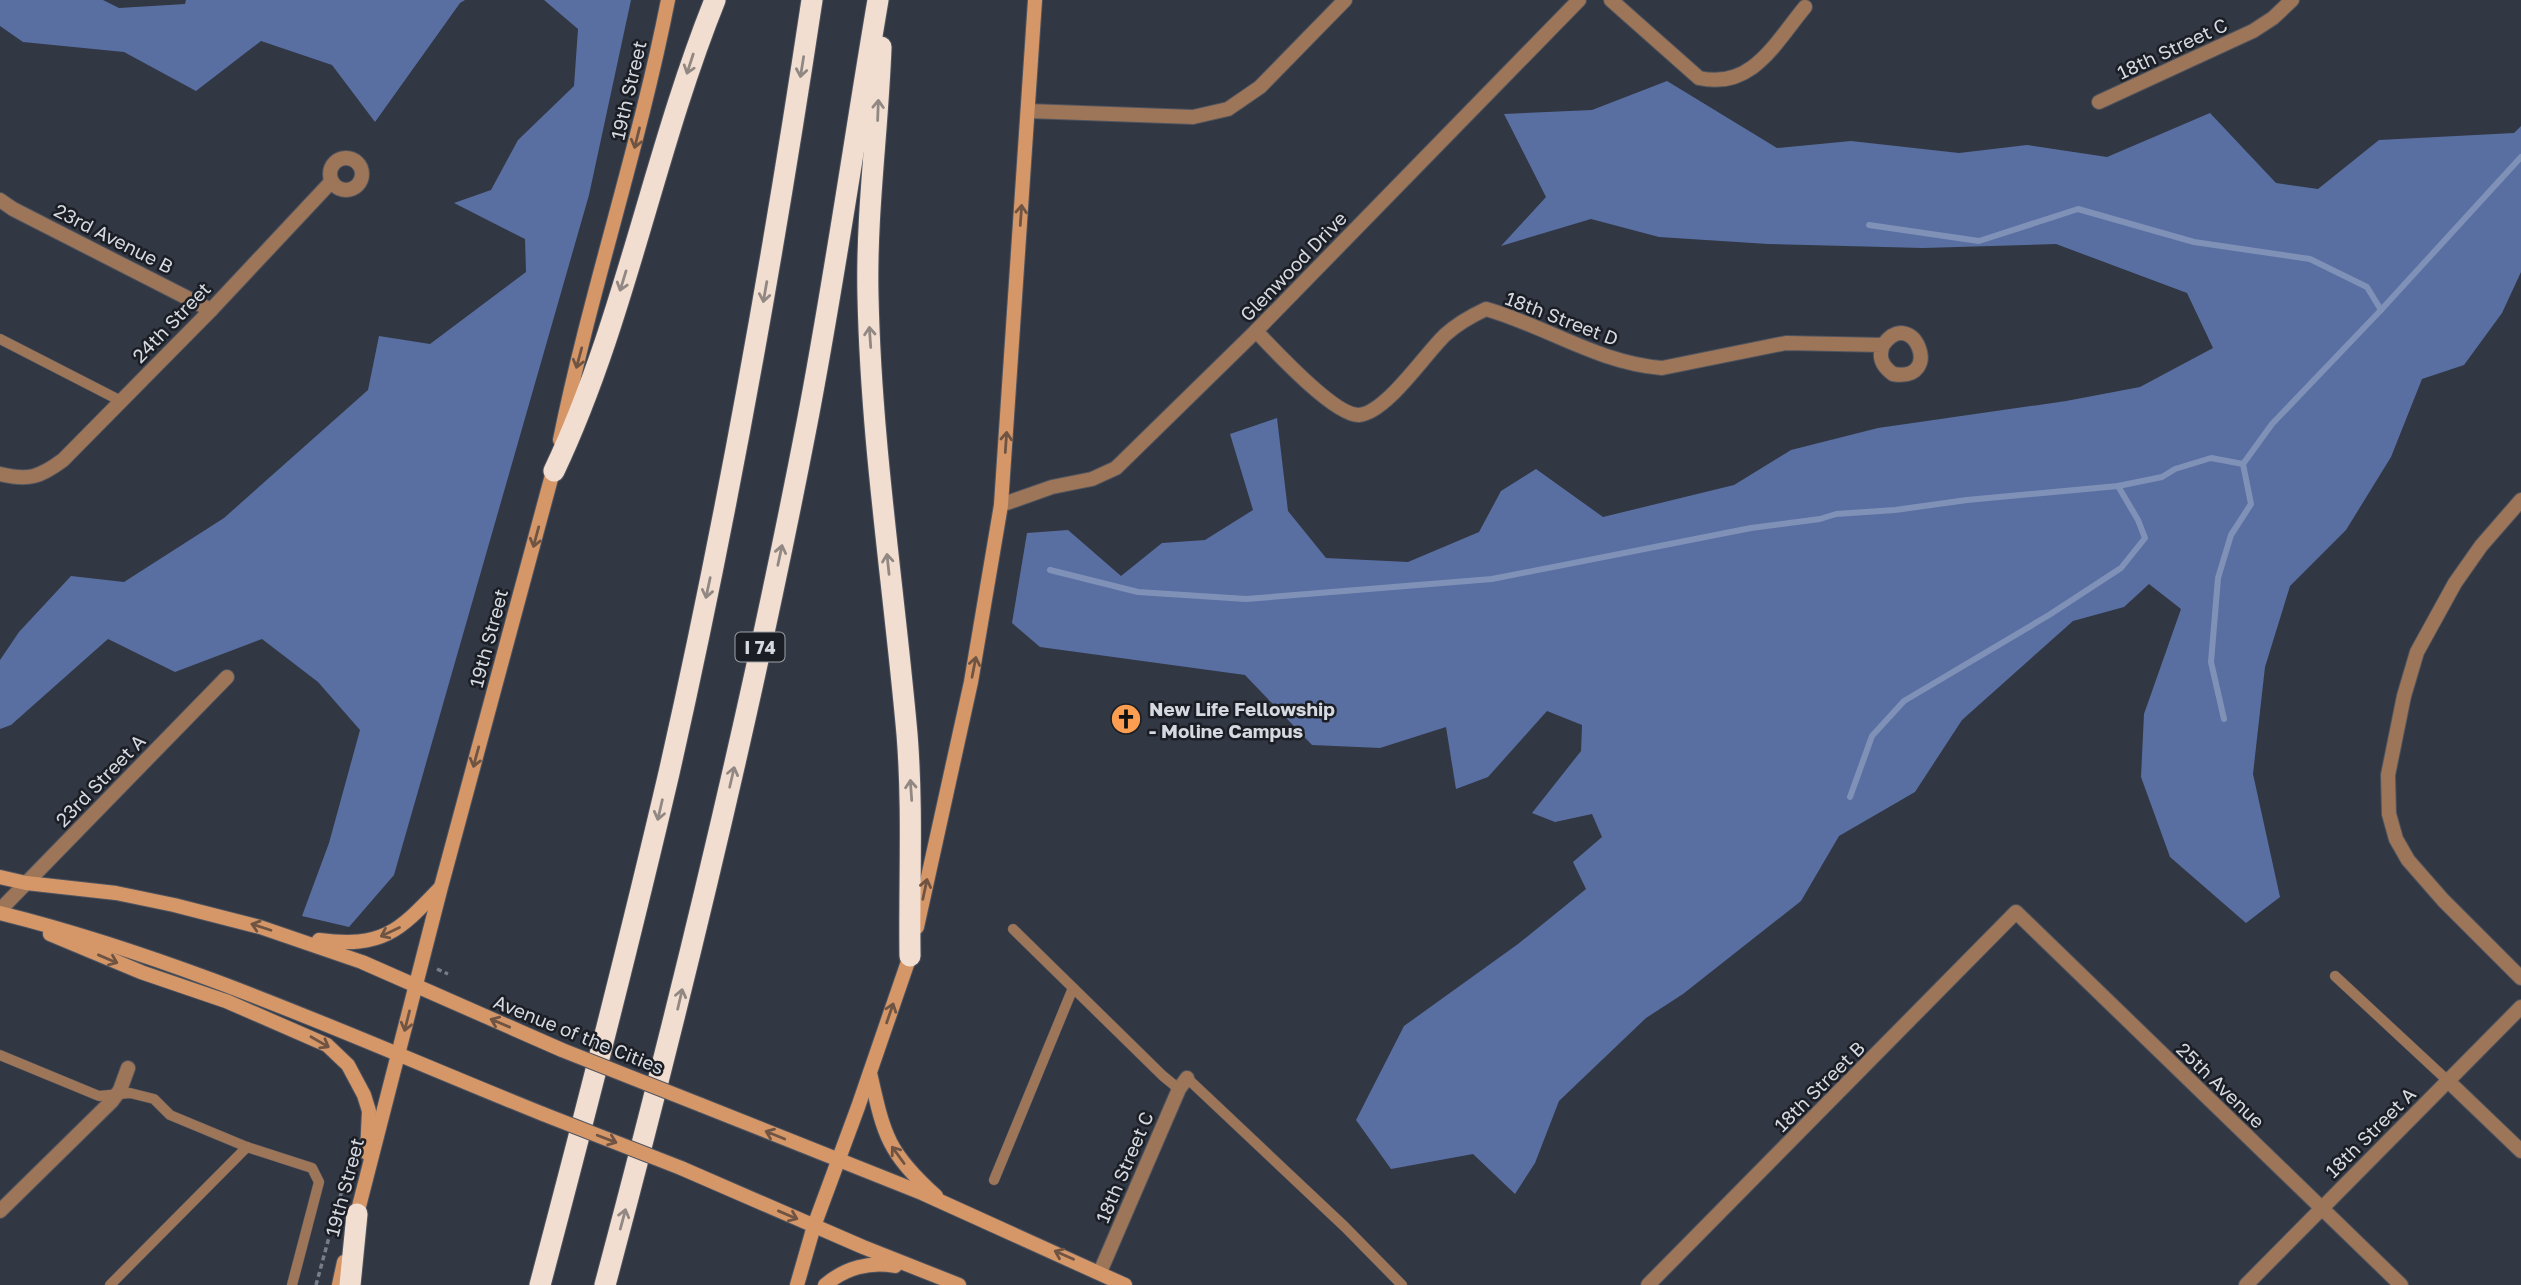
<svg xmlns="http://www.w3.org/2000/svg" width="2521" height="1285" font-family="'Golos Text',sans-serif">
  <rect width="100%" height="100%" fill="#313743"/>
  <g fill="#596fa2">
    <path d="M 0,0 L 103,0 L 119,8 L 185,4 L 186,0 L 465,0 L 460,3 L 375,122 L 332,65 L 261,41 L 196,91 L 124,52 L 23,42 L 0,26 Z"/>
    <path d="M 544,0 L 631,0 L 589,195 L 394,875 L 349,927 L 302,916 L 329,843 L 360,730 L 318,682 L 262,639 L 175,672 L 108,639 L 11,725 L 0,729 L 0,660 L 19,632 L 71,576 L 124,582 L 224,518 L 368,390 L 379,336 L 430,344 L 526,272 L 525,239 L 454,203 L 491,190 L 518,140 L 574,86 L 578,29 Z"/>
    <path d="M 1667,81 L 1777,148 L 1851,141 L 1959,153 L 2027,145 L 2107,157 L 2210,113 L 2276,183 L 2318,189 L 2379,140 L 2514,133 L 2521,126 L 2521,272 L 2502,313 L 2464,365 L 2422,379 L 2391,457 L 2346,530 L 2290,586 L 2265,667 L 2253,774 L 2280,897 L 2246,923 L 2170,857 L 2141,777 L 2144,714 L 2181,609 L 2149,584 L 2124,607 L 2073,621 L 1962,720 L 1915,792 L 1839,836 L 1801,901 L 1683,994 L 1646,1018 L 1559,1101 L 1535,1163 L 1515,1194 L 1473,1154 L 1391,1169 L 1356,1120 L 1404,1026 L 1518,944 L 1586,889 L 1573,862 L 1602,837 L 1592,814 L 1555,822 L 1532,813 L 1581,751 L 1582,725 L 1547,711 L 1488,777 L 1456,789 L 1446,727 L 1380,748 L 1312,745 L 1245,675 L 1040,647 L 1012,623 L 1027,533 L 1068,530 L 1121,576 L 1162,543 L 1205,540 L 1253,510 L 1230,434 L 1277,418 L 1288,511 L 1326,558 L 1408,562 L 1479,532 L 1501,491 L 1536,469 L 1603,517 L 1734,485 L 1791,450 L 1878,428 L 2066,401 L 2140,387 L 2213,348 L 2187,293 L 2056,244 L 1923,248 L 1768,244 L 1659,237 L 1591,219 L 1501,246 L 1546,197 L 1504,114 L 1592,110 Z"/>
  </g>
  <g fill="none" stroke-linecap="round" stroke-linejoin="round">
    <g stroke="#8091b7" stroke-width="6">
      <path d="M 1869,225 L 1979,241 L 2078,209 L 2194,242 L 2310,259 L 2367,287 L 2381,310"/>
      <path d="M 1050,570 L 1138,592 L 1246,599 L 1492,579 L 1751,528 L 1820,519 L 1836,514 L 1895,510 L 1967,500 L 2118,486 L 2162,477 L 2175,469 L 2211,458 L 2243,464 L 2272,424 L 2381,310 L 2521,157"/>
      <path d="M 2224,719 L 2211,662 L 2218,578 L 2231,535 L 2251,504 L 2243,464"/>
      <path d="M 1850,797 L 1872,736 L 1904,701 L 2049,615 L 2121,568 L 2145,538 L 2138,520 L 2118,486"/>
    </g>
    <g stroke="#4f545f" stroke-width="11">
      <g id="lane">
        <path d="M 0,339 L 121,401"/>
        <path d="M 1013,929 L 1163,1076 L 1179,1089"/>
        <path d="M 2335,976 L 2448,1081"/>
        <path d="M 0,1055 L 99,1096 L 130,1093 L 154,1099 L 170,1115 L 247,1147 L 312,1168 L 319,1182 L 292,1285"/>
        <path d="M 1187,1078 L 1345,1227 L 1402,1285"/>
        <path d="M 994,1180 L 1073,988"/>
        <path d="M 110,1285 L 247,1147"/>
      </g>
    </g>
    <g stroke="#4f545f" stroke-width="16">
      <g id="street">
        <path d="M 1611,0 L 1699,78 C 1752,90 1775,43 1805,7"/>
        <path d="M 2099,102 L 2253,31 L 2273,18 L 2292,0"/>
        <path d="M 1028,111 L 1193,117 L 1228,109 L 1260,87 L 1345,0"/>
        <circle cx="346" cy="174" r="16"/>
        <path d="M 0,200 L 13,209 L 211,310"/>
        <path d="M 1256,331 C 1273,349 1335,416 1359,415 C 1386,413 1425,354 1445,335 C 1457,324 1471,316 1486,309 C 1546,326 1598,363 1662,368 L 1786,343 L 1883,345 C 1878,357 1882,366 1893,374 C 1945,383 1913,304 1883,345"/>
        <path d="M 0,474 C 29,481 40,477 63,460 L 211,310 L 331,182"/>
        <path d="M 2521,500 L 2481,546 L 2455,583 L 2417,652 L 2404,696 L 2388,775 L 2389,814 L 2396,839 L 2408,860 L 2443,900 L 2521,978"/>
        <path d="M 1001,505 L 1052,487 L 1092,479 L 1116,468 L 1256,331 L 1579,0"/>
        <path d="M 0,910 L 227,677"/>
        <path d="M 2448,1081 L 2521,1151"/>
        <path d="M 0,1211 L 112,1101 L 120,1090 L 128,1068"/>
        <path d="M 1100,1272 L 1179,1089 L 1187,1078"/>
        <path d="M 1648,1285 L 2016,912 L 2401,1285"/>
        <path d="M 2246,1285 L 2521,1007"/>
      </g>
    </g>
    <g stroke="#4f545f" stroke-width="16">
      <g id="secondary">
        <path d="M 560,440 C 590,292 639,148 668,0"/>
        <path d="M 0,877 L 26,883 L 116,893 L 174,905 L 260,927 L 362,962 L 562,1050"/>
        <path d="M 0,913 C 189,960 364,1042 543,1114"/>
        <path d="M 917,927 L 971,682 L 1001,505 L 1035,0"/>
        <path d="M 50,934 L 141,972 L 226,1001 L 327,1045 L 348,1065 L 364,1095 L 369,1111 L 367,1153"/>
        <path d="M 319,940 C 383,948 398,932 440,888"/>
        <path d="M 870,1073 C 884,1135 887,1152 936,1196"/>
        <path d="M 701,1105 L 922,1193 L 1125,1285"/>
        <path d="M 681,1168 L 863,1247 L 959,1285"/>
        <path d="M 355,1222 L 441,887 L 555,464"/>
        <path d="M 339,1285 L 344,1262"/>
        <path d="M 797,1285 L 814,1226 L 858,1107 L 912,950"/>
        <path d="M 825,1285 C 845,1268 870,1261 895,1266"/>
      </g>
    </g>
    <g stroke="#4f545f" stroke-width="23">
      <g id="highway">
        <path d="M 881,47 C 878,130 866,213 868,296 C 871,443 894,588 907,734 C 913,808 909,882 910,956"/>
        <path d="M 554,471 C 625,321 653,154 715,0"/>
        <path d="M 350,1285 L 357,1214"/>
        <path d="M 540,1285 C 585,1115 629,944 669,773 C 727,517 773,259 812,0"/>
        <path d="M 605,1285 C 681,1000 751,713 807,423 C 834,283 854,141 878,0"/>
      </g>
    </g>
    <g stroke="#787e88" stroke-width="3.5" stroke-dasharray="5 3.5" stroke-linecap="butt">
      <path d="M 437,969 L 448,974"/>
      <path d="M 338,1205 L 350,1159"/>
      <path d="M 316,1285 L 334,1219"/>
    </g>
    <use href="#lane" stroke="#9d7558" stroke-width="10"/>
    <use href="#street" stroke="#9d7558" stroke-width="14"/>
    <use href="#secondary" stroke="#d69768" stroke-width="14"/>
    <use href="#highway" stroke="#f2ded0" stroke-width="21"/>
    <g stroke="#4f545f" stroke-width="16" stroke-linecap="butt">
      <g id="secondary-bridge">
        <path d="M 562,1050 L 701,1105"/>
        <path d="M 543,1114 L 681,1168"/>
      </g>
    </g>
    <use href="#secondary-bridge" stroke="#d69768" stroke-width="14"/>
  </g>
  <defs><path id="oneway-shaft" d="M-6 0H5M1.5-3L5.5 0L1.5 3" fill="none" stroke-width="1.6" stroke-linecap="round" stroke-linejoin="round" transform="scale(1.75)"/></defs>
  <g stroke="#918883">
    <use href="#oneway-shaft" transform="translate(690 64) rotate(108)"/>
    <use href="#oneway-shaft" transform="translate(802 67) rotate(99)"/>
    <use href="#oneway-shaft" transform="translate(878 110) rotate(-88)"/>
    <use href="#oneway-shaft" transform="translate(623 281) rotate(107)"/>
    <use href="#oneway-shaft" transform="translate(765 292) rotate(100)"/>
    <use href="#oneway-shaft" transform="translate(870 337) rotate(-94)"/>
    <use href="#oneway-shaft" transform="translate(780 555) rotate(-78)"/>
    <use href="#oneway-shaft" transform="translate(888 564) rotate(-96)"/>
    <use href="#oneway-shaft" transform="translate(708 588) rotate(102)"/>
    <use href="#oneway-shaft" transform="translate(732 777) rotate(-77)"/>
    <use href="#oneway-shaft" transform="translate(911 790) rotate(-94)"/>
    <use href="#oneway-shaft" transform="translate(660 810) rotate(103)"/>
    <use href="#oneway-shaft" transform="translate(680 999) rotate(-77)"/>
    <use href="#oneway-shaft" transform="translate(623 1219) rotate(-75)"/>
  </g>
  <g stroke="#6f5443">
    <use href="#oneway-shaft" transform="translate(637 138) rotate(104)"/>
    <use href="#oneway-shaft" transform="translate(1021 215) rotate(-86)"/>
    <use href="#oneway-shaft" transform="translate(579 358) rotate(105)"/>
    <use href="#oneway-shaft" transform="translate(1006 442) rotate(-86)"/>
    <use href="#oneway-shaft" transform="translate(536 537) rotate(105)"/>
    <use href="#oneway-shaft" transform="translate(974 667) rotate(-79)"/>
    <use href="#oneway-shaft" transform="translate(476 757) rotate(105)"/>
    <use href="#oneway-shaft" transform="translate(925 889) rotate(-78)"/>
    <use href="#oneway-shaft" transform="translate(261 927) rotate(-162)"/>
    <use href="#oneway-shaft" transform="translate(390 932) rotate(155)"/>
    <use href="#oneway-shaft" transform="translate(108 959) rotate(23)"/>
    <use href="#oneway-shaft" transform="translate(890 1013) rotate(-71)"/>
    <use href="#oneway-shaft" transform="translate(407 1021) rotate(104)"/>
    <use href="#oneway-shaft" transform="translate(500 1023) rotate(-157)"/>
    <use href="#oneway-shaft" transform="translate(320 1042) rotate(30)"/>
    <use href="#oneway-shaft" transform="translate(775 1135) rotate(-158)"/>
    <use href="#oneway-shaft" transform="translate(607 1139) rotate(21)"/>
    <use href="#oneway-shaft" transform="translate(898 1155) rotate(-126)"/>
    <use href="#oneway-shaft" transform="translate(788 1215) rotate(23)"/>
    <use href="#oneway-shaft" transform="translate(1064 1255) rotate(-156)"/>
  </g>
  <defs>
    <g id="church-disc" transform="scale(1.575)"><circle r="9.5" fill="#fb9e52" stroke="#1b1e24"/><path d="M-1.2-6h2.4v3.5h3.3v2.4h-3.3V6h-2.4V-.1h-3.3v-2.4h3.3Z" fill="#111"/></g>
  </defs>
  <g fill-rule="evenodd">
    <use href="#church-disc" x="1126" y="719"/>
  </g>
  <g text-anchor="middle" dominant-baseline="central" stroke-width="5" stroke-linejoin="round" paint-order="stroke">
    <rect fill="#1b1e24" stroke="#9da1a8" stroke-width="2" x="735.5" y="632.5" width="49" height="29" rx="5"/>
    <g font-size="18" font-weight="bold" fill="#d5d9e1">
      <text x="760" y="647">I 74</text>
    </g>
    <g font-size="19" fill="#d5d9e1" stroke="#1b1e24">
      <text transform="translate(2172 48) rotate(-25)">18th Street C</text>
      <text transform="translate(628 90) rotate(-77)">19th Street</text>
      <text transform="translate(114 238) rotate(27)">23rd Avenue B</text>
      <text transform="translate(1293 266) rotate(-46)">Glenwood Drive</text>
      <text transform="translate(1562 318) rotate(21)">18th Street D</text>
      <text transform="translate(171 322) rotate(-46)">24th Street</text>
      <text transform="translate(488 638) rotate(-75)">19th Street</text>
      <text transform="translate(100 780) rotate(-46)">23rd Street A</text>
      <text transform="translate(579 1034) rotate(22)">Avenue of the Cities</text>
      <text transform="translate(2221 1085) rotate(44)">25th Avenue</text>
      <text transform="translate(1819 1086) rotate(-45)">18th Street B</text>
      <text transform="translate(2370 1132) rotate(-45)">18th Street A</text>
      <text transform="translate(1124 1167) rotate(-67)">18th Street C</text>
      <text transform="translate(344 1187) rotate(-75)">19th Street</text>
    </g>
    <g font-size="19" font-weight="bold" fill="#d5d9e1" stroke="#1b1e24" text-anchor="start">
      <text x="1149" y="708">New Life Fellowship<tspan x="1149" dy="22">- Moline Campus</tspan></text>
    </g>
  </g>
</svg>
